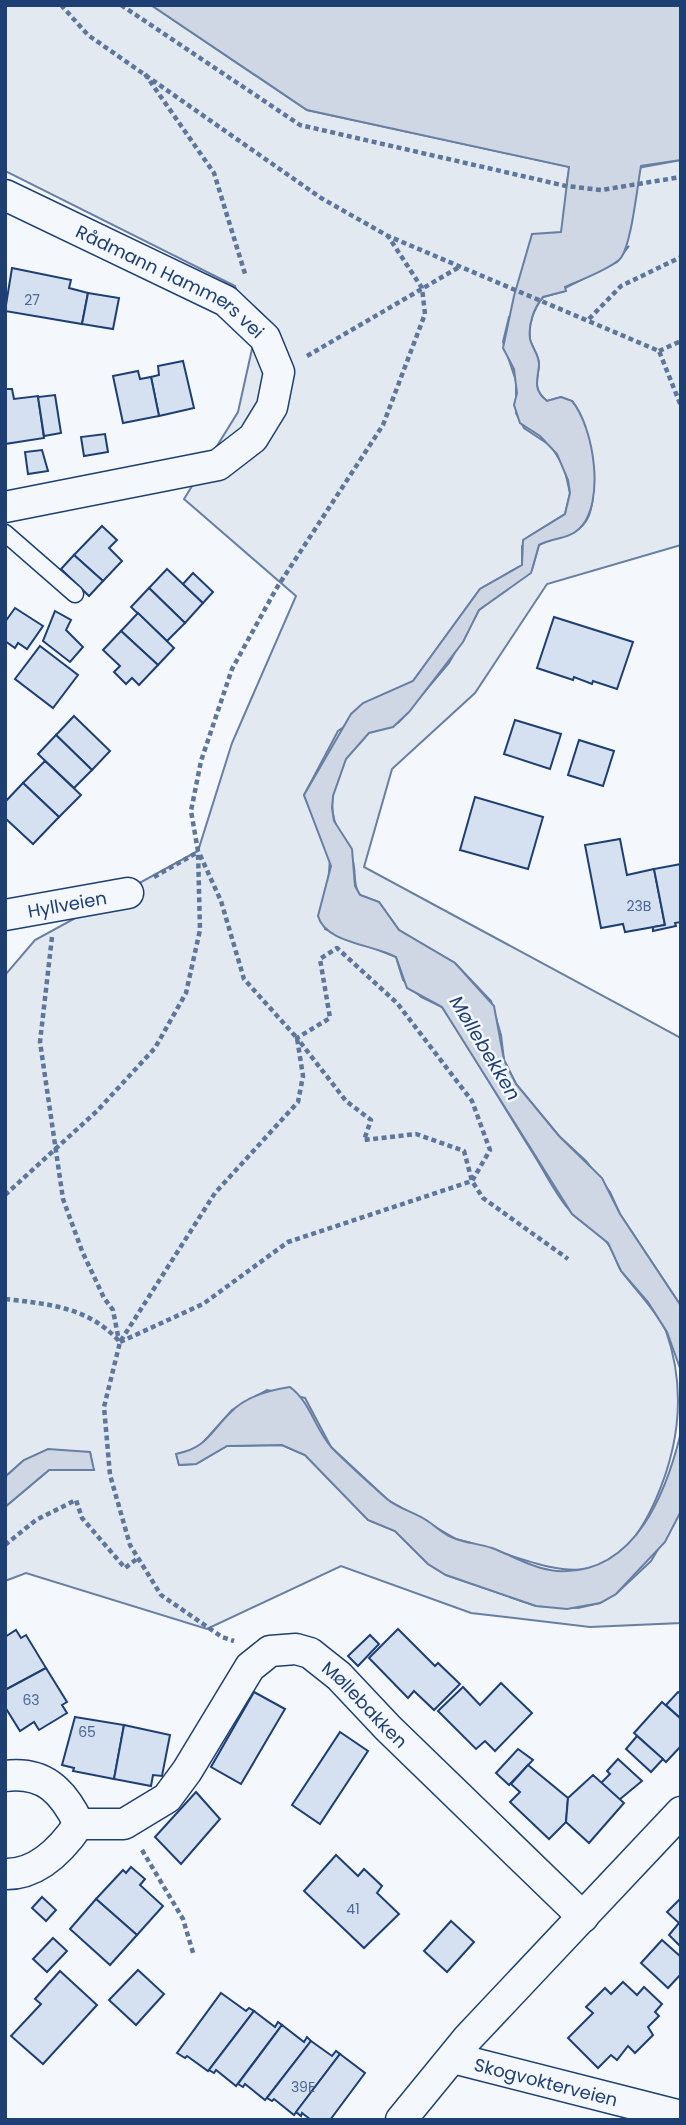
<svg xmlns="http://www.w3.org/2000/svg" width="686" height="2125" font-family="Poppins,sans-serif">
  <rect width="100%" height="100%" fill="#f4f7fb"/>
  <path fill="#e3e9f0" stroke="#687fa3" stroke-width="2" d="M 5,5 L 151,5 L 307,110 L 570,167 L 567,181 L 681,160 L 681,545 L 547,584 L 475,693 L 392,769 L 364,867 L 681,1038 L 681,1306 L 620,1214 L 610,1192 L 586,1161 L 559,1136 L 516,1084 L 504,1060 L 501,1035 L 491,1001 L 455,963 L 399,930 L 379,902 L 360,895 C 352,884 357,871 352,859 C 346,846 338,833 334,819 C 327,791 344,748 369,732 C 379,726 389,730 399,722 L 449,663 L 479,610 L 532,570 L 539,545 C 554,536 570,538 583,525 C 604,504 589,422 572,401 L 561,397 L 547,401 C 533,390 537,381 539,366 C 540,356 532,348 530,339 C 528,324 534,308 543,297 L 565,291 L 565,288 L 617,262 L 629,246 L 509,317 L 503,342 L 516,381 L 516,413 L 524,428 L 551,446 L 564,467 L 570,493 L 565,514 L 528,537 L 522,546 L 522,565 L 480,589 L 413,681 L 338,731 L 304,795 L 330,858 L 325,929 L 396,957 L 403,980 L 421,997 L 442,1007 C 474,1055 503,1106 534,1155 C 546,1174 557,1198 572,1213 C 583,1225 598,1230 608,1244 C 615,1252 616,1264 622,1272 C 637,1292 655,1309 666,1331 C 686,1388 680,1444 656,1499 C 606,1613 543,1560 456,1539 L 388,1500 L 331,1447 L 305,1398 L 267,1390 L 232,1410 L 198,1448 L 177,1454 L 179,1465 L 196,1464 L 227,1446 L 282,1445 L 305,1455 L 368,1520 L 395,1531 L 428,1564 L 446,1575 L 536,1606 L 578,1608 L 600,1603 L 616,1594 L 651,1561 L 681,1511 L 681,1623 L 590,1627 L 471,1613 L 341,1566 L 207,1629 L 26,1573 L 5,1581 L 5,1507 L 49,1470 L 93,1469 L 90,1452 L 24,1460 L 5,1477 L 5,975 L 35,940 L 198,851 L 232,743 L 296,596 L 184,499 L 238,412 L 254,340 L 235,286 L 5,171 Z"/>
  <g fill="#cfd7e4" stroke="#687fa3" stroke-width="2">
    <path d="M 151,5 L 681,5 L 681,160 L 641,166 C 637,187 631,250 619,260 C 604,272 582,279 565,287 L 566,291 L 543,297 C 534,308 528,324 530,339 C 532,348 540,356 539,366 C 537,381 533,390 547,401 L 561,397 L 572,401 C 594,427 606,504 579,529 C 569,539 552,538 539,545 L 531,573 L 479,610 L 463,642 L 409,712 L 393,727 L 369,733 L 346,759 L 333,796 L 332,808 L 334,821 L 352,849 L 355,886 L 360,895 L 379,902 L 399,930 L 455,963 L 494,1006 L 504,1060 L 516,1084 L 559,1136 L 602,1178 L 620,1214 L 681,1306 L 681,1371 L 667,1332 L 648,1302 L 621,1271 L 608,1243 L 572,1214 L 442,1007 L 407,988 L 396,957 C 375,945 325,943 318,916 L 331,866 L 304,795 L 351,714 L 363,703 L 413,681 L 480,589 L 522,565 L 523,540 L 565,514 L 570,493 L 568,480 L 557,454 L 540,436 L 520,423 L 514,405 L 517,393 L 514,369 L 503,348 L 514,296 L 532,234 L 561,232 L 569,167 L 307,110 Z"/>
    <path d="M 290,1387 C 312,1404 314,1428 332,1448 C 349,1465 369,1483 387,1499 C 400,1510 416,1512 429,1522 C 438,1528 444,1535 456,1539 C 467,1543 480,1544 492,1548 C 513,1556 534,1569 557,1571 C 634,1576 666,1494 681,1432 L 681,1511 L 665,1542 L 616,1594 L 600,1603 L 567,1609 L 536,1606 L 446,1575 L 428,1564 L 395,1531 L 368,1520 L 305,1455 L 282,1445 L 227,1446 L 196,1464 L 179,1465 L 176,1454 C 207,1448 210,1432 231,1412 C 246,1396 270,1390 290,1387 Z"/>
    <path d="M 48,1449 L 90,1452 L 94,1470 L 49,1470 L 5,1507 L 5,1477 L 24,1460 Z"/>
  </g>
  <g fill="#d5e0f0" stroke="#1d3f73" stroke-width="2">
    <path d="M 12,268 L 71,280 L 69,288 L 88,293 L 82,324 L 5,311 Z"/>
    <path d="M 88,293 L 119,298 L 113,329 L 82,324 Z"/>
    <path d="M 183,361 L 194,408 L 159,416 L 151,377 L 159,375 L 158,366 Z"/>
    <path d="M 138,371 L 140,379 L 151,377 L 159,416 L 123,423 L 113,376 Z"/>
    <path d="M 5,389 L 12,389 L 14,399 L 38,396 L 44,438 L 5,444 Z"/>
    <path d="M 55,395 L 61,433 L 44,436 L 38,397 Z"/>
    <path d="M 105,434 L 108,452 L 84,456 L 81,437 Z"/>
    <path d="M 42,450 L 48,471 L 28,474 L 25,452 Z"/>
    <path d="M 102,526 L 117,540 L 109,548 L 122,561 L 103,581 L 74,555 Z"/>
    <path d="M 74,555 L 103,581 L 89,596 L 61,569 Z"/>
    <path d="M 167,569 L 203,603 L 185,623 L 149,588 Z"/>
    <path d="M 193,573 L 213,592 L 203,603 L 183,584 Z"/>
    <path d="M 149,588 L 185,623 L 167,641 L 131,607 Z"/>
    <path d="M 15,608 L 43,626 L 27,649 L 18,643 L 15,648 L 5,641 L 5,622 Z"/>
    <path d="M 55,611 L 71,620 L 66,630 L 83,647 L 70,662 L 43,641 Z"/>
    <path d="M 138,613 L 174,648 L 158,665 L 121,631 Z"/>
    <path d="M 554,617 L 633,642 L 617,689 L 593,681 L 592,684 L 574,677 L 573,680 L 537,668 Z"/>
    <path d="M 121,631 L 158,665 L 139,685 L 132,678 L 126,684 L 114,672 L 120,666 L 103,650 Z"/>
    <path d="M 40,646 L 78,675 L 53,708 L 15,679 Z"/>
    <path d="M 74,716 L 110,751 L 92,770 L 56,735 Z"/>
    <path d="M 515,720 L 561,734 L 550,769 L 504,754 Z"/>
    <path d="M 56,735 L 92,770 L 74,788 L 38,754 Z"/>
    <path d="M 579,740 L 614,751 L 603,786 L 568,775 Z"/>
    <path d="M 45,761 L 81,795 L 59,817 L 23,783 Z"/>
    <path d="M 23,783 L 59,817 L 33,844 L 5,818 L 5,802 Z"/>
    <path d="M 475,797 L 543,817 L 528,869 L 460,850 Z"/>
    <path d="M 620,839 L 627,875 L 654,869 L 665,925 L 625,932 L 623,924 L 601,928 L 585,845 Z"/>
    <path d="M 681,864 L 681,922 L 675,923 L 676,926 L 653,931 L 653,927 L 665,925 L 654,869 Z"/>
    <path d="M 398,1629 L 435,1666 L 438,1663 L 460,1684 L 434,1710 L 414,1691 L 408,1698 L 369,1658 Z"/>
    <path d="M 16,1630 L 21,1638 L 26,1635 L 46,1668 L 5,1690 L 5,1637 Z"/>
    <path d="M 370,1635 L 379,1644 L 358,1666 L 348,1656 Z"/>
    <path d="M 46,1668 L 67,1702 L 62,1705 L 67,1713 L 39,1730 L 34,1722 L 20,1731 L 5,1707 L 5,1690 Z"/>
    <path d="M 501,1683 L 532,1713 L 495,1751 L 485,1741 L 476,1749 L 438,1711 L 463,1687 L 480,1705 Z"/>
    <path d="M 254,1692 L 285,1709 L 241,1784 L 211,1767 Z"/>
    <path d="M 678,1692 L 681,1694 L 681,1719 L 666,1705 Z"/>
    <path d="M 662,1702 L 681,1719 L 681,1746 L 666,1762 L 634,1733 Z"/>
    <path d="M 75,1717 L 124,1725 L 114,1779 L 73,1771 L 74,1768 L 62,1765 Z"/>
    <path d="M 124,1725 L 170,1735 L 162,1776 L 153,1775 L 151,1786 L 114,1779 Z"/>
    <path d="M 340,1732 L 368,1751 L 320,1824 L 292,1805 Z"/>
    <path d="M 637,1736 L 663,1759 L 651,1772 L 626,1749 Z"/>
    <path d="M 518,1749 L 533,1760 L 509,1785 L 496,1773 Z"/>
    <path d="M 618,1759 L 642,1781 L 619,1800 L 601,1783 L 610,1774 L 607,1771 Z"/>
    <path d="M 528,1765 L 568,1798 L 566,1822 L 549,1839 L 510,1802 L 520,1792 L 511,1784 Z"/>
    <path d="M 593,1775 L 624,1803 L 589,1843 L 566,1822 L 568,1798 Z"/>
    <path d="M 196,1792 L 220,1819 L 181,1864 L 155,1837 Z"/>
    <path d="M 336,1855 L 358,1876 L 364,1869 L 382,1886 L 377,1893 L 399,1914 L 364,1948 L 304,1891 Z"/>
    <path d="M 131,1867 L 145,1879 L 140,1885 L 163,1906 L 137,1935 L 96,1899 L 123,1870 L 126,1873 Z"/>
    <path d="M 42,1897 L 56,1910 L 46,1921 L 32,1908 Z"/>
    <path d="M 681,1898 L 681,1947 L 669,1935 L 679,1923 L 667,1912 Z"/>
    <path d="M 96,1899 L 137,1935 L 110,1965 L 70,1929 Z"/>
    <path d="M 451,1921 L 474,1942 L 447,1972 L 424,1951 Z"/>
    <path d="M 53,1938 L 67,1951 L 47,1972 L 33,1959 Z"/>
    <path d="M 662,1940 L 681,1957 L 681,1974 L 668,1988 L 641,1963 Z"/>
    <path d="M 138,1970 L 164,1994 L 136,2025 L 109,2000 Z"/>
    <path d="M 60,1971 L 97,2005 L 43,2064 L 11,2036 L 41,2004 L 35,1999 Z"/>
    <path d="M 623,1982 L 637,1995 L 644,1987 L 662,2004 L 655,2012 L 659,2016 L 648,2027 L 653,2035 L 635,2053 L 628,2046 L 617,2060 L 611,2055 L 598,2068 L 568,2038 L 593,2013 L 586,2007 L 605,1988 L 611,1994 Z"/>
    <path d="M 221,1993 L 246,2011 L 249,2008 L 254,2011 L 208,2071 L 187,2056 L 185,2058 L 177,2053 Z"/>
    <path d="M 254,2011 L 275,2027 L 278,2022 L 282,2025 L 236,2086 L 216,2070 L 214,2073 L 209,2070 Z"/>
    <path d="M 282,2025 L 304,2042 L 307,2037 L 311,2041 L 265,2100 L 245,2084 L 243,2087 L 238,2084 Z"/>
    <path d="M 311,2041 L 332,2056 L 336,2051 L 340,2054 L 294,2115 L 274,2099 L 272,2101 L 267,2098 Z"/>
    <path d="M 340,2054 L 365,2073 L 330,2120 L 311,2120 L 302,2113 L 301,2116 L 296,2112 Z"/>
  </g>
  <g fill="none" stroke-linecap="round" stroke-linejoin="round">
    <g stroke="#1d3f73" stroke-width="19">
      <path id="lane" d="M 5,533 L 75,594"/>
    </g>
    <g stroke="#1d3f73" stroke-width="33">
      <g id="street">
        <path id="s1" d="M 5,195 L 226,301 L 265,338 L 279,372 L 272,407 L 253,438 L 218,465 L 5,507"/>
        <path id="s2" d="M 5,915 L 128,893"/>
        <path d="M 5,1776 C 44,1771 63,1791 79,1824"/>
        <path id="s3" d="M 79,1824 L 124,1824 L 167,1798 L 187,1771 L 250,1667 L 270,1651 L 296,1649 L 310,1653 L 339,1676 L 388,1728 L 583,1917"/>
        <path d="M 5,1874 C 38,1875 62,1849 79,1824"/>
        <path id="s4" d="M 453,2058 L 681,2116"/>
        <path d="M 401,2120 L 468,2038 L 681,1812"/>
      </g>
    </g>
    <g stroke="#5e769c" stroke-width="4.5" stroke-dasharray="5 3.5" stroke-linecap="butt">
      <path d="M 61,5 L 88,35 L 321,198 L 388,236 L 659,351 L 681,406"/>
      <path d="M 121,5 L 300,125 L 566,186 L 601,190 L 681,177"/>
      <path d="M 145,74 L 214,173 L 246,277"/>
      <path d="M 589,319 L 621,286 L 681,257"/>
      <path d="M 659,351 L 681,341"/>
      <path d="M 307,356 L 461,266"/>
      <path d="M 200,855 L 221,901 L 244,979 L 297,1038 L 303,1076 L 298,1102 L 215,1193 L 120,1342 L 104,1407 L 110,1475 L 130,1545 L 161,1595 L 222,1637 L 234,1641"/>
      <path d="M 154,877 L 198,852"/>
      <path d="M 52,937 L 40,1042 L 63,1199 L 82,1251 L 104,1298 L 113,1310 L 119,1341"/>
      <path d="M 5,1195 L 97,1111 L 155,1048 L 186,993 L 200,930 L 198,851 L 191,811 L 201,761 L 232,669 L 276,589 L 383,425 L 425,314 L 422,288 L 388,236"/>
      <path d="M 5,1299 C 49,1304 88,1307 119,1341"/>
      <path d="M 120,1342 L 203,1304 L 288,1242 L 472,1181 L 490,1150 L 472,1101 L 397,1003 L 337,948 L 320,959 L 330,1018 L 297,1038 L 346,1101 L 371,1120 L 364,1140 L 416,1134 L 464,1151 L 472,1181 L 483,1198 L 568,1259"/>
      <path d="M 5,1545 L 36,1520 L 76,1500 L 82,1518 L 125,1568 L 138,1558"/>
      <path d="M 142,1850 L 183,1919 L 194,1956"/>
    </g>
    <use href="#lane" stroke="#f4f7fb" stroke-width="16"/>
    <use href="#street" stroke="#f4f7fb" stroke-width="30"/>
  </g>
  <g text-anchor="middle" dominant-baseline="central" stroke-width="5" stroke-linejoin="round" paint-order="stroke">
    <g font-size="14" fill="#4b6792">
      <text x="32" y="300">27</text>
      <text x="639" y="906">23B</text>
      <text x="31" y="1700">63</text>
      <text x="87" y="1732">65</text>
      <text x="353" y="1909">41</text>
      <text x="303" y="2087">39E</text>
    </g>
    <g font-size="18" fill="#1d3f73" stroke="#f4f7fb">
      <text stroke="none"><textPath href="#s1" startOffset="187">Rådmann Hammers vei</textPath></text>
      <text stroke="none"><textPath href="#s2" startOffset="63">Hyllveien</textPath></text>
      <text stroke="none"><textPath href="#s3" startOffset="392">Møllebakken</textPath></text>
      <text stroke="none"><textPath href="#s4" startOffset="96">Skogvokterveien</textPath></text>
    </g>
    <g font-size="19" font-style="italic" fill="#1d3f73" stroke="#f4f7fb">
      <text transform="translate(485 1048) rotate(59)">Møllebekken</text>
    </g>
  </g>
  <rect width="686" height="2125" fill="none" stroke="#1d3f73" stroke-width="14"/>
</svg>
